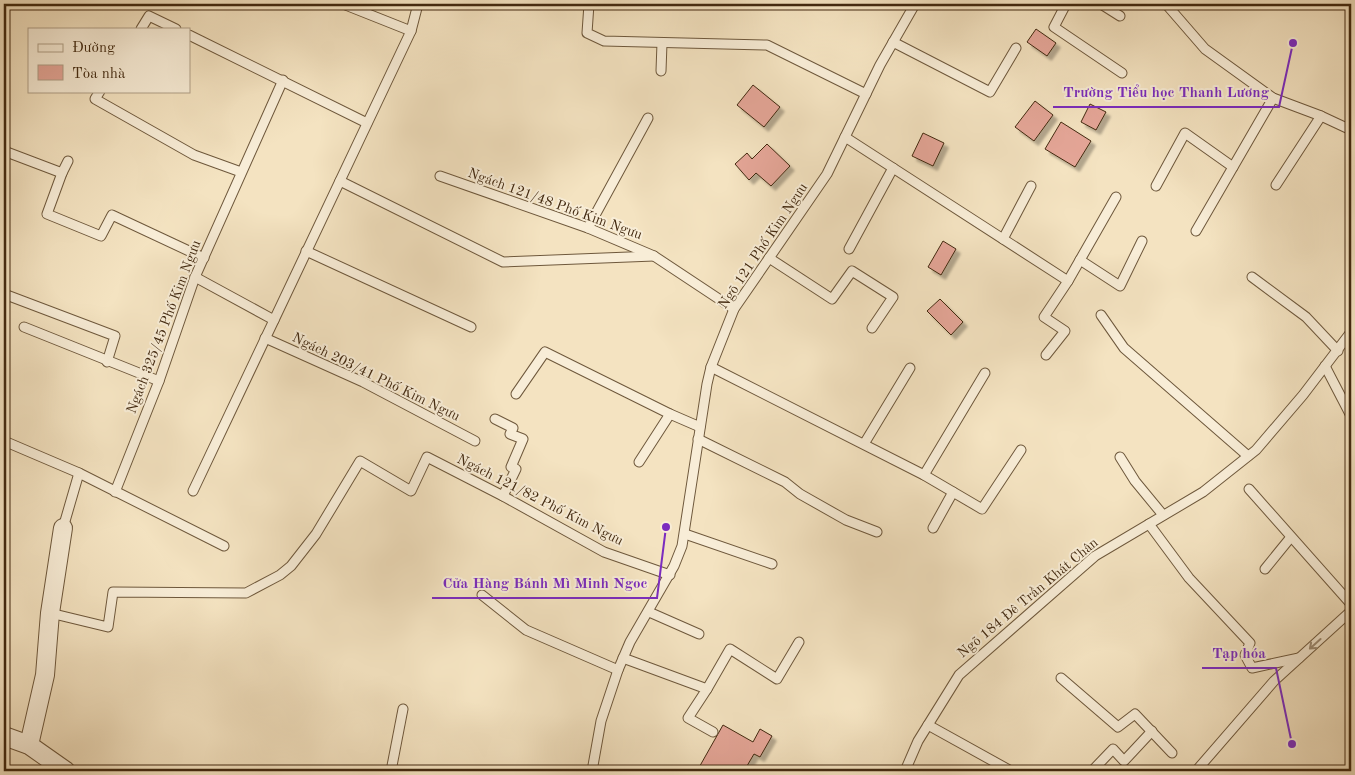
<svg xmlns="http://www.w3.org/2000/svg" width="1355" height="775" font-family="'Old Standard TT',serif">
  <defs>
    <filter id="shadow"><feDropShadow dx="4.5" dy="4.5" stdDeviation="1" flood-color="#0004"/></filter>
  </defs>
  <rect width="100%" height="100%" fill="#f4e3c1"/>
  <filter id="stains"><feTurbulence type="fractalNoise" baseFrequency=".004" numOctaves="4"/><feColorMatrix values="0 0 0 0 .2 0 0 0 0 .09 0 0 0 0 .02 0 0 0 .5 -.17"/></filter>
  <radialGradient id="worn" r=".72"><stop offset=".6" stop-color="#630" stop-opacity="0"/><stop offset="1" stop-color="#630" stop-opacity=".3"/></radialGradient>
  <g fill="#e5a698" stroke="#422910" filter="url(#shadow)">
    <path d="M 1036,29 L 1056,43 L 1047,56 L 1027,42 Z"/>
    <path d="M 753,85 L 780,107 L 764,127 L 737,105 Z"/>
    <path d="M 1035,101 L 1053,115 L 1034,141 L 1015,127 Z"/>
    <path d="M 1090,104 L 1106,112 L 1096,130 L 1081,122 Z"/>
    <path d="M 1061,122 L 1091,141 L 1075,167 L 1045,149 Z"/>
    <path d="M 923,133 L 944,143 L 933,166 L 912,156 Z"/>
    <path d="M 767,144 L 790,166 L 771,186 L 756,173 L 749,180 L 735,164 L 747,153 L 752,159 Z"/>
    <path d="M 943,241 L 956,249 L 941,275 L 928,267 Z"/>
    <path d="M 940,299 L 963,322 L 951,335 L 927,311 Z"/>
    <path d="M 723,725 L 753,742 L 760,729 L 772,736 L 760,757 L 754,754 L 744,771 L 697,771 Z"/>
  </g>
  <g fill="none" stroke-linecap="round" stroke-linejoin="round">
    <g stroke="#6e583c" stroke-width="11">
      <g id="lane">
        <path d="M 343,4 L 411,31"/>
        <path d="M 589,4 L 587,33 L 604,41 L 767,45 L 866,94"/>
        <path d="M 1066,4 L 1054,27 L 1122,73"/>
        <path d="M 1101,4 L 1120,16"/>
        <path d="M 1166,4 L 1205,49 L 1273,98 L 1321,116 L 1351,130"/>
        <path d="M 141,29 L 149,16 L 176,29"/>
        <path d="M 189,35 L 367,123"/>
        <path d="M 893,42 L 990,92 L 1016,48"/>
        <path d="M 661,71 L 662,43"/>
        <path d="M 100,91 L 95,99 L 194,155 L 241,172"/>
        <path d="M 845,137 L 1068,281 L 1116,197"/>
        <path d="M 4,151 L 62,173 L 68,161"/>
        <path d="M 62,173 L 47,214 L 101,236 L 112,215 L 204,258"/>
        <path d="M 440,176 L 588,228 L 654,256 L 734,309"/>
        <path d="M 340,181 L 503,262 L 654,256"/>
        <path d="M 1276,185 L 1321,116"/>
        <path d="M 1156,186 L 1185,133 L 1233,167"/>
        <path d="M 588,228 L 648,118"/>
        <path d="M 1196,231 L 1273,98"/>
        <path d="M 1003,239 L 1031,186"/>
        <path d="M 849,249 L 893,168"/>
        <path d="M 306,251 L 471,327"/>
        <path d="M 769,258 L 832,299 L 852,271 L 893,297 L 872,328"/>
        <path d="M 1080,260 L 1120,286 L 1142,241"/>
        <path d="M 195,277 L 274,320"/>
        <path d="M 1252,277 L 1306,317 L 1338,351"/>
        <path d="M 4,294 L 115,336 L 107,362"/>
        <path d="M 1101,315 L 1124,348 L 1248,456"/>
        <path d="M 24,327 L 159,381"/>
        <path d="M 265,338 L 363,382 L 475,441"/>
        <path d="M 1046,355 L 1065,331 L 1044,317 L 1068,281"/>
        <path d="M 1325,366 L 1351,416"/>
        <path d="M 711,367 L 924,475 L 982,509 L 1021,450"/>
        <path d="M 516,394 L 545,352 L 670,414 L 700,427"/>
        <path d="M 495,419 L 513,428 L 510,434 L 523,439 L 511,467 L 516,469 L 503,496"/>
        <path d="M 698,439 L 785,482 L 800,494 L 846,520 L 877,532"/>
        <path d="M 4,441 L 79,473 L 224,546"/>
        <path d="M 864,444 L 910,368"/>
        <path d="M 1120,457 L 1135,481 L 1163,515"/>
        <path d="M 639,462 L 670,414"/>
        <path d="M 924,475 L 985,373"/>
        <path d="M 1249,489 L 1351,604"/>
        <path d="M 193,491 L 411,31 L 418,4"/>
        <path d="M 115,492 L 159,381 L 195,277 L 283,80"/>
        <path d="M 1149,524 L 1189,578 L 1250,643 L 1245,655 L 1252,668 L 1299,658"/>
        <path d="M 63,528 L 79,473"/>
        <path d="M 933,528 L 953,492"/>
        <path d="M 685,534 L 772,564"/>
        <path d="M 1265,569 L 1291,537"/>
        <path d="M 482,595 L 526,630 L 618,670"/>
        <path d="M 649,612 L 699,634"/>
        <path d="M 50,613 L 108,627 L 113,592 L 246,593 L 280,575 L 291,566 L 316,534 L 360,461 L 411,491 L 427,457 L 503,496 L 604,552 L 670,575"/>
        <path d="M 623,658 L 707,689 L 688,718 L 713,732"/>
        <path d="M 1061,678 L 1118,727 L 1135,714 L 1172,753"/>
        <path d="M 707,689 L 730,649 L 777,679 L 799,642"/>
        <path d="M 928,725 L 1011,771"/>
        <path d="M 391,771 L 403,709"/>
        <path d="M 592,771 L 601,721 L 618,670 L 630,642 L 674,566 L 682,546 L 707,384 L 711,367 L 734,309 L 827,174 L 880,65 L 915,4"/>
        <path d="M 905,771 L 918,741 L 959,675 L 1095,556 L 1203,492 L 1256,450 L 1303,395 L 1351,332"/>
        <path d="M 1092,771 L 1113,749 L 1124,761 L 1152,731"/>
        <path d="M 1196,771 L 1274,681 L 1351,611"/>
      </g>
    </g>
    <g stroke="#6e583c" stroke-width="20">
      <g id="street">
        <path d="M 4,736 L 29,745 L 66,771"/>
        <path d="M 29,745 L 45,675 L 50,613 L 63,528"/>
      </g>
    </g>
    <use href="#lane" stroke="#f8edd7" stroke-width="9"/>
    <use href="#street" stroke="#f8edd7" stroke-width="18"/>
  </g>
  <defs><path id="oneway-shaft" d="M-6 0H5M1.5-3L5.5 0L1.5 3" fill="none" stroke-width="1.6" stroke-linecap="round" stroke-linejoin="round" transform="scale(1.25)"/></defs>
  <use stroke="#9d8b74" href="#oneway-shaft" transform="translate(1315 644) rotate(138)"/>
  <g text-anchor="middle" dominant-baseline="central" stroke-width="4" stroke-linejoin="round" paint-order="stroke">
    <g font-size="14" fill="#422910" stroke="#f8edd7">
      <text transform="translate(555 204) rotate(20)">Ngách 121/48 Phố Kim Ngưu</text>
      <text transform="translate(763 246) rotate(-56)">Ngõ 121 Phố Kim Ngưu</text>
      <text transform="translate(164 327) rotate(-69)">Ngách 325/45 Phố Kim Ngưu</text>
      <text transform="translate(376 377) rotate(26)">Ngách 203/41 Phố Kim Ngưu</text>
      <text transform="translate(540 500) rotate(27)">Ngách 121/82 Phố Kim Ngưu</text>
      <text transform="translate(1028 598) rotate(-40)">Ngõ 184 Đê Trần Khát Chân</text>
    </g>
  </g>
  <path fill="none" stroke="#7b2cbf" stroke-width="2" d="M1293 43L1279 107H1053M666 527L657 598H432M1292 744L1276 668H1202"/>
  <g fill="#7b2cbf" stroke="#f8edd7" stroke-width="2">
    <circle cx="1293" cy="43" r="5"/>
    <circle cx="666" cy="527" r="5"/>
    <circle cx="1292" cy="744" r="5"/>
  </g>
  <g font-size="15" text-anchor="middle" font-weight="bold" fill="#7b2cbf" stroke="#f8edd7" stroke-width="4" stroke-linejoin="round" paint-order="stroke">
    <text x="1166" y="97">Trường Tiểu học Thanh Lương</text>
    <text x="545" y="588">Cửa Hàng Bánh Mì Minh Ngoc</text>
    <text x="1239" y="658">Tạp hóa</text>
  </g>
  <rect width="1355" height="775" fill="none" stroke="#f4e3c1" stroke-width="20"/>
  <rect x="5" y="5" width="1345" height="765" fill="none" stroke="#422910" stroke-width="2.5"/>
  <rect x="10" y="10" width="1335" height="755" fill="none" stroke="#422910"/>
  <rect x="28" y="28" width="162" height="65" fill="#f8edd7" stroke="#af9f87"/>
  <rect x="38" y="44" width="25" height="8" fill="#f8edd7" stroke="#af9f87"/>
  <text x="72" y="52" font-size="15" fill="#422910">Đường</text>
  <rect x="38" y="65" width="25" height="15" fill="#e5a698" stroke="#af9f87"/>
  <text x="72" y="78" font-size="15" fill="#422910">Tòa nhà</text>
  <rect width="100%" height="100%" filter="url(#stains)"/>
  <rect width="100%" height="100%" fill="url(#worn)"/>
</svg>
